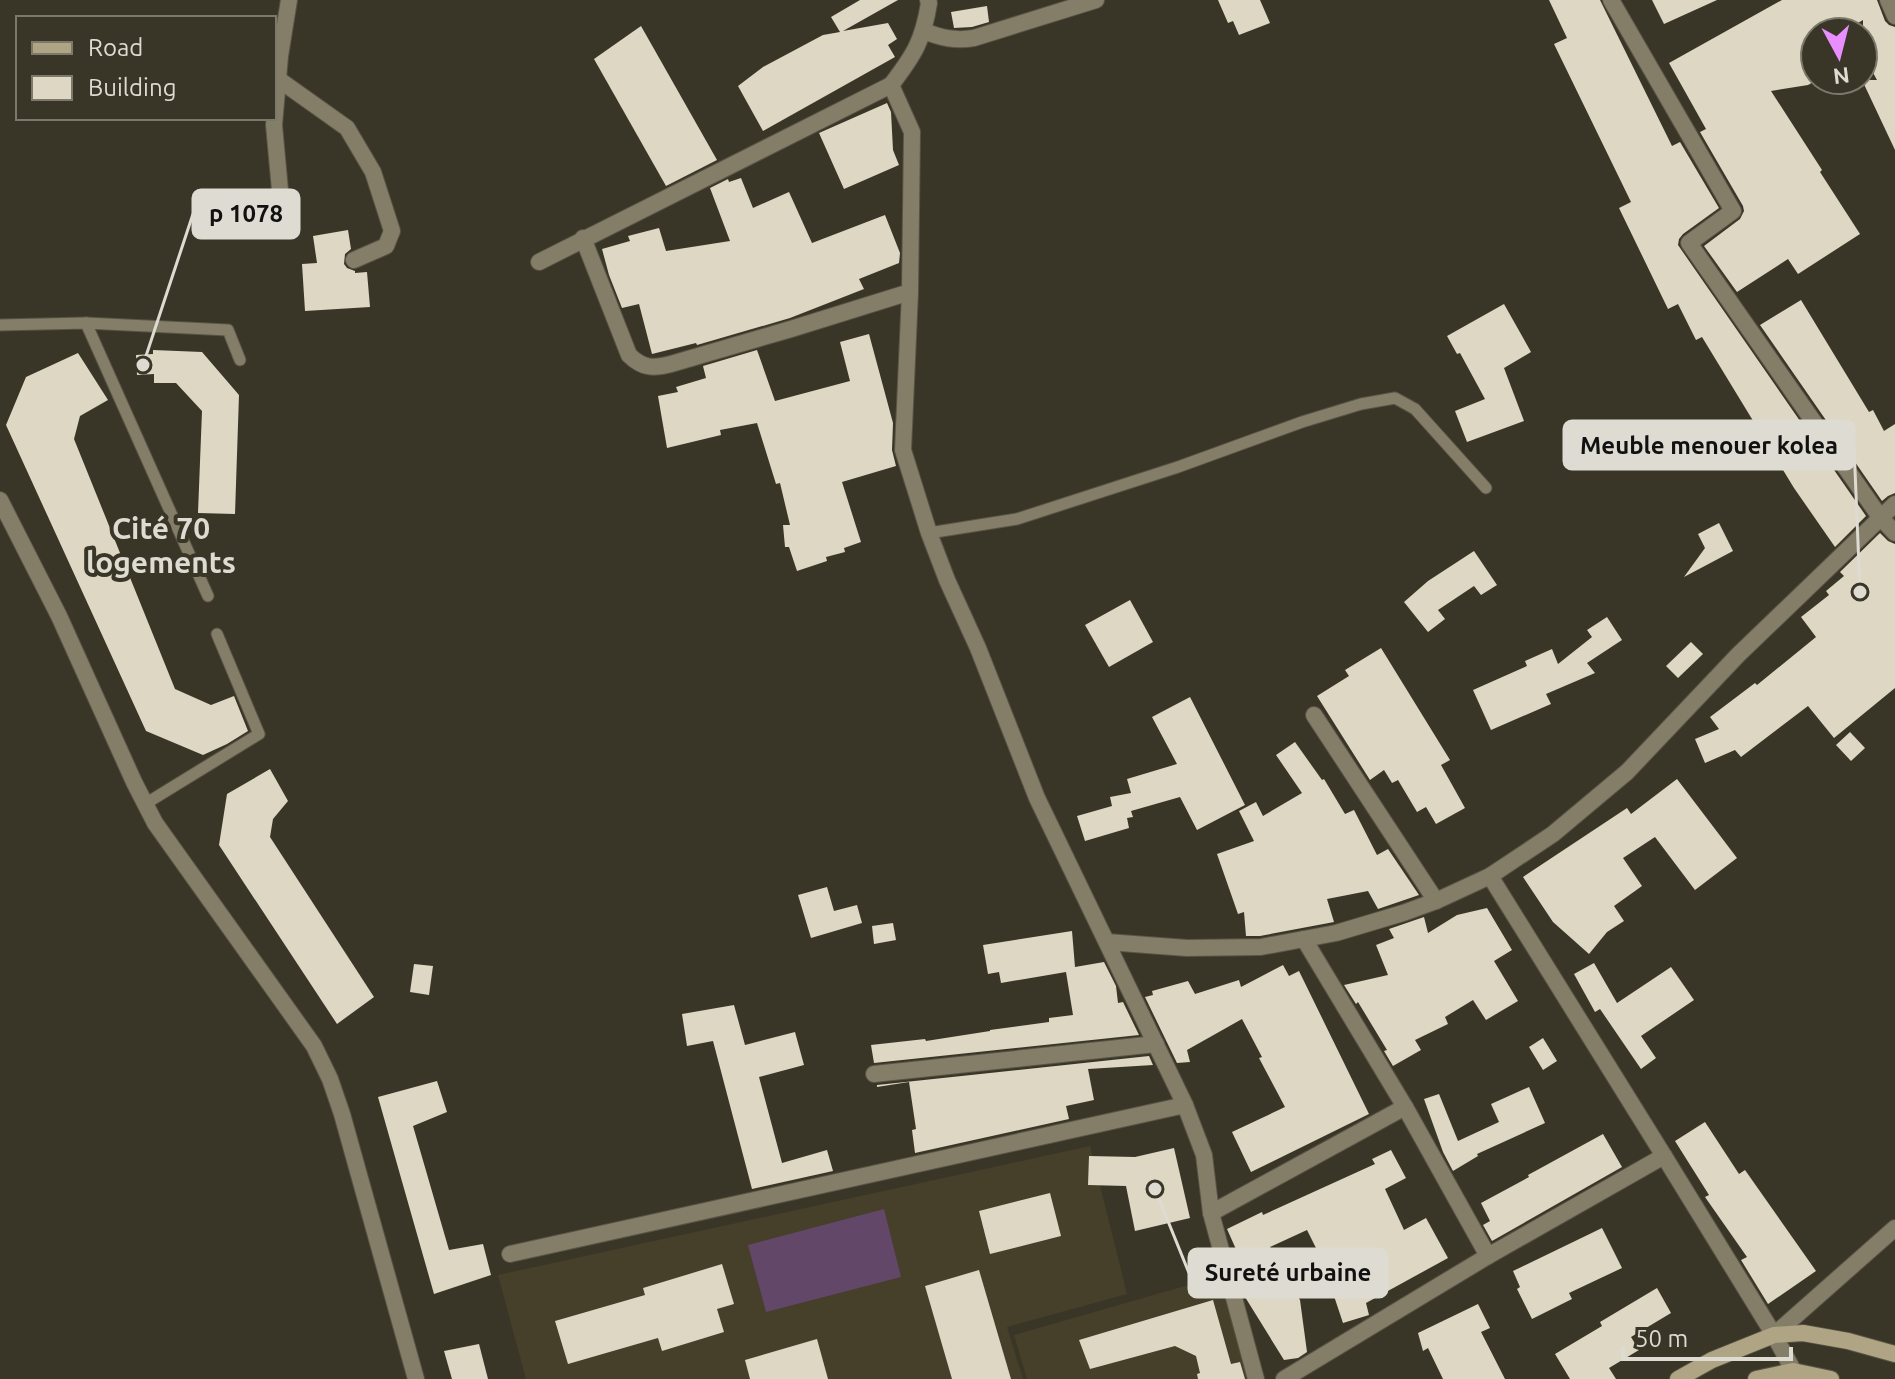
<svg xmlns="http://www.w3.org/2000/svg" width="1895" height="1379" font-family="Ubuntu,sans-serif">
  <rect width="100%" height="100%" fill="#3a3627"/>
  <g fill="#463f2a">
    <path d="M 1090,1146 L 1127,1294 L 1007,1327 L 1023,1379 L 526,1379 L 498,1275 Z"/>
    <path d="M 1223,1275 L 1256,1379 L 1027,1379 L 1014,1335 Z"/>
  </g>
  <path fill="#624768" d="M 884,1209 L 901,1277 L 766,1312 L 748,1245 Z"/>
  <g fill="#ddd7c4">
    <path d="M 860,0 L 898,0 L 843,31 L 888,23 L 897,39 L 888,45 L 895,57 L 763,131 L 738,86 L 763,67 L 823,35 L 840,32 L 831,17 Z"/>
    <path d="M 1218,0 L 1260,0 L 1270,23 L 1239,35 L 1233,21 L 1228,23 Z"/>
    <path d="M 1549,0 L 1600,0 L 1672,146 L 1680,142 L 1719,208 L 1683,234 L 1679,239 L 1678,245 L 1866,516 L 1835,547 L 1794,488 L 1702,337 L 1696,340 L 1678,304 L 1668,309 L 1619,208 L 1631,202 L 1554,44 L 1567,38 Z"/>
    <path d="M 1652,0 L 1717,0 L 1664,24 Z"/>
    <path d="M 1782,0 L 1877,0 L 1885,21 L 1889,25 L 1895,27 L 1895,150 L 1862,80 L 1877,80 L 1863,54 L 1863,20 L 1843,32 L 1815,32 L 1815,81 L 1808,85 L 1771,91 L 1822,170 L 1820,172 L 1860,234 L 1798,274 L 1788,259 L 1737,292 L 1704,246 L 1740,219 L 1744,211 L 1743,206 L 1700,132 L 1706,129 L 1669,63 Z"/>
    <path d="M 987,6 L 989,22 L 972,27 L 954,28 L 951,12 Z"/>
    <path d="M 641,26 L 717,160 L 666,186 L 594,59 Z"/>
    <path d="M 887,103 L 891,112 L 893,150 L 899,165 L 844,189 L 819,133 Z"/>
    <path d="M 741,178 L 753,208 L 789,192 L 812,243 L 885,215 L 900,253 L 899,263 L 859,279 L 864,289 L 790,318 L 697,345 L 696,343 L 652,354 L 639,304 L 622,308 L 609,275 L 602,249 L 630,241 L 628,236 L 659,228 L 666,251 L 730,241 L 710,188 L 728,179 L 729,182 Z"/>
    <path d="M 348,230 L 351,249 L 345,254 L 344,264 L 347,268 L 355,271 L 355,273 L 367,272 L 370,307 L 305,311 L 302,264 L 317,263 L 313,236 Z"/>
    <path d="M 1801,300 L 1869,412 L 1873,410 L 1884,431 L 1895,424 L 1895,493 L 1888,496 L 1882,501 L 1760,325 Z"/>
    <path d="M 1504,304 L 1531,352 L 1504,368 L 1524,421 L 1467,442 L 1455,411 L 1485,399 L 1460,353 L 1457,354 L 1447,336 Z"/>
    <path d="M 869,334 L 893,423 L 892,450 L 896,466 L 842,482 L 861,542 L 844,548 L 845,552 L 826,557 L 827,561 L 797,571 L 789,547 L 785,547 L 783,525 L 790,525 L 780,483 L 776,484 L 757,423 L 720,430 L 721,435 L 667,448 L 658,396 L 678,392 L 676,387 L 706,378 L 703,366 L 757,350 L 775,401 L 850,381 L 840,342 Z"/>
    <path d="M 153,350 L 202,352 L 239,395 L 235,514 L 198,513 L 202,411 L 176,383 L 154,383 L 154,374 L 137,375 L 136,355 L 153,354 Z"/>
    <path d="M 78,353 L 108,400 L 80,416 L 74,439 L 175,689 L 211,705 L 234,696 L 248,731 L 227,744 L 203,755 L 146,731 L 6,425 L 26,377 Z"/>
    <path d="M 1719,523 L 1733,551 L 1684,577 L 1705,548 L 1698,534 Z"/>
    <path d="M 1880,533 L 1888,541 L 1895,544 L 1895,688 L 1834,738 L 1808,706 L 1741,757 L 1735,750 L 1705,763 L 1695,739 L 1719,729 L 1710,717 L 1755,683 L 1757,685 L 1816,637 L 1801,617 L 1829,595 L 1826,591 L 1844,576 L 1840,572 Z"/>
    <path d="M 1474,551 L 1497,585 L 1481,595 L 1474,586 L 1438,610 L 1445,619 L 1428,632 L 1404,602 L 1428,581 Z"/>
    <path d="M 1130,600 L 1153,642 L 1109,667 L 1085,625 Z"/>
    <path d="M 1607,617 L 1622,640 L 1587,663 L 1595,673 L 1546,694 L 1551,704 L 1491,730 L 1473,690 L 1527,666 L 1525,661 L 1552,649 L 1558,664 L 1592,637 L 1587,630 Z"/>
    <path d="M 1691,642 L 1703,654 L 1678,678 L 1666,666 Z"/>
    <path d="M 1381,648 L 1450,760 L 1441,765 L 1465,808 L 1436,824 L 1426,807 L 1417,812 L 1398,780 L 1392,783 L 1384,770 L 1370,780 L 1317,696 L 1349,676 L 1345,670 Z"/>
    <path d="M 1190,697 L 1245,805 L 1197,830 L 1180,797 L 1131,811 L 1133,817 L 1127,818 L 1129,828 L 1085,841 L 1077,816 L 1112,806 L 1110,797 L 1131,793 L 1127,779 L 1177,764 L 1152,717 Z"/>
    <path d="M 1850,732 L 1865,748 L 1851,761 L 1836,745 Z"/>
    <path d="M 1295,742 L 1322,780 L 1324,779 L 1345,814 L 1354,810 L 1377,855 L 1388,849 L 1419,895 L 1378,909 L 1368,891 L 1327,899 L 1334,922 L 1260,936 L 1246,936 L 1244,912 L 1238,914 L 1217,854 L 1254,841 L 1239,811 L 1256,802 L 1263,816 L 1302,793 L 1276,755 Z"/>
    <path d="M 270,769 L 288,801 L 273,819 L 270,837 L 374,997 L 337,1024 L 219,845 L 227,794 Z"/>
    <path d="M 1677,779 L 1737,858 L 1695,890 L 1655,837 L 1623,858 L 1642,886 L 1614,906 L 1624,921 L 1607,932 L 1589,954 L 1553,922 L 1523,877 L 1627,808 L 1631,814 Z"/>
    <path d="M 827,887 L 834,911 L 857,905 L 862,923 L 811,938 L 798,895 Z"/>
    <path d="M 1487,908 L 1512,950 L 1494,961 L 1518,1001 L 1486,1020 L 1473,1000 L 1445,1017 L 1448,1024 L 1415,1040 L 1421,1050 L 1393,1066 L 1384,1051 L 1387,1050 L 1358,1002 L 1356,1004 L 1344,985 L 1388,975 L 1376,945 L 1394,938 L 1389,929 L 1424,917 L 1428,933 L 1457,915 Z"/>
    <path d="M 893,923 L 896,940 L 874,944 L 872,926 Z"/>
    <path d="M 1072,931 L 1075,967 L 1104,962 L 1116,986 L 1118,1003 L 1123,1002 L 1139,1035 L 874,1063 L 871,1045 L 925,1039 L 926,1041 L 990,1031 L 990,1030 L 1049,1022 L 1049,1018 L 1073,1015 L 1066,972 L 1001,983 L 999,972 L 988,974 L 983,945 Z"/>
    <path d="M 1594,963 L 1617,1003 L 1671,967 L 1694,1000 L 1641,1036 L 1656,1058 L 1641,1069 L 1600,1009 L 1595,1012 L 1574,974 Z"/>
    <path d="M 414,964 L 433,966 L 429,995 L 410,992 Z"/>
    <path d="M 1283,965 L 1289,976 L 1299,971 L 1369,1114 L 1251,1172 L 1232,1132 L 1285,1107 L 1259,1058 L 1262,1057 L 1242,1019 L 1187,1050 L 1190,1062 L 1177,1063 L 1145,997 L 1153,995 L 1152,991 L 1188,981 L 1195,994 L 1239,980 L 1241,987 Z"/>
    <path d="M 734,1005 L 745,1045 L 795,1032 L 804,1065 L 759,1077 L 782,1163 L 827,1150 L 833,1171 L 752,1189 L 713,1041 L 687,1046 L 682,1014 Z"/>
    <path d="M 1543,1038 L 1557,1061 L 1543,1070 L 1529,1047 Z"/>
    <path d="M 1149,1056 L 1153,1065 L 1088,1069 L 1094,1100 L 1066,1106 L 1069,1119 L 915,1153 L 912,1130 L 916,1129 L 909,1082 L 877,1087 L 877,1085 Z"/>
    <path d="M 437,1081 L 447,1112 L 413,1126 L 449,1250 L 483,1244 L 491,1275 L 434,1294 L 378,1097 Z"/>
    <path d="M 1529,1087 L 1545,1123 L 1477,1154 L 1478,1156 L 1453,1171 L 1443,1152 L 1424,1099 L 1439,1094 L 1458,1141 L 1499,1122 L 1491,1104 Z"/>
    <path d="M 1705,1122 L 1739,1174 L 1745,1170 L 1816,1271 L 1768,1304 L 1741,1260 L 1747,1257 L 1705,1197 L 1709,1195 L 1675,1141 Z"/>
    <path d="M 1603,1134 L 1622,1167 L 1492,1241 L 1483,1225 L 1490,1221 L 1481,1203 L 1529,1177 L 1528,1175 Z"/>
    <path d="M 1174,1148 L 1190,1218 L 1135,1231 L 1126,1186 L 1088,1185 L 1089,1156 L 1135,1157 Z"/>
    <path d="M 1391,1150 L 1406,1178 L 1385,1189 L 1404,1230 L 1426,1218 L 1448,1258 L 1366,1303 L 1369,1315 L 1343,1323 L 1329,1281 L 1332,1280 L 1307,1230 L 1270,1247 L 1300,1300 L 1307,1352 L 1298,1358 L 1284,1360 L 1245,1297 L 1235,1258 L 1239,1256 L 1227,1229 L 1262,1212 L 1263,1215 L 1375,1164 L 1372,1159 Z"/>
    <path d="M 1050,1193 L 1061,1236 L 990,1254 L 979,1211 Z"/>
    <path d="M 1602,1228 L 1622,1268 L 1569,1293 L 1572,1299 L 1532,1319 L 1517,1289 L 1520,1287 L 1513,1271 Z"/>
    <path d="M 722,1264 L 734,1304 L 717,1309 L 724,1332 L 662,1351 L 658,1338 L 568,1364 L 555,1321 L 645,1295 L 643,1288 Z"/>
    <path d="M 979,1270 L 1011,1379 L 952,1379 L 925,1286 Z"/>
    <path d="M 1657,1288 L 1671,1313 L 1631,1337 L 1639,1350 L 1609,1368 L 1616,1379 L 1570,1379 L 1555,1354 L 1602,1326 L 1600,1322 Z"/>
    <path d="M 1213,1300 L 1231,1364 L 1240,1362 L 1245,1379 L 1198,1379 L 1197,1374 L 1200,1373 L 1196,1356 L 1175,1346 L 1090,1369 L 1079,1340 Z"/>
    <path d="M 1478,1304 L 1490,1328 L 1481,1332 L 1505,1379 L 1443,1379 L 1428,1348 L 1423,1351 L 1418,1333 Z"/>
    <path d="M 817,1339 L 828,1379 L 750,1379 L 745,1360 Z"/>
    <path d="M 479,1344 L 488,1379 L 452,1379 L 444,1351 Z"/>
  </g>
  <g fill="none" stroke-linecap="round" stroke-linejoin="round">
    <g stroke="#585446" stroke-width="13">
      <g id="lane">
        <path d="M 86,323 L 228,330 L 240,360"/>
        <path d="M 0,325 L 86,323 L 208,596"/>
        <path d="M 929,533 L 1017,519 L 1178,467 L 1302,422 L 1361,404 L 1395,398 L 1415,409 L 1486,488"/>
        <path d="M 145,804 L 259,734 L 217,634"/>
      </g>
    </g>
    <g stroke="#585446" stroke-width="18">
      <g id="street">
        <path d="M 928,0 L 929,3 C 923,41 914,55 891,85 L 912,132 L 910,292 L 903,450 L 929,533 L 947,580 L 978,648 L 1037,798 L 1185,1105 L 1204,1155 L 1211,1213 L 1256,1379"/>
        <path d="M 1611,0 L 1733,211 L 1689,243 L 1880,517 L 1895,533"/>
        <path d="M 1888,0 L 1895,16"/>
        <path d="M 924,31 C 941,38 955,41 974,38 L 1096,0"/>
        <path d="M 278,79 L 347,128 L 373,172 L 392,231 L 386,246 L 354,260"/>
        <path d="M 281,201 L 274,125 L 280,56 L 289,0"/>
        <path d="M 583,238 L 629,355 C 642,368 653,369 671,364 L 791,329 L 910,292"/>
        <path d="M 539,262 L 891,85"/>
        <path d="M 0,500 L 59,616 L 134,782 L 155,823 L 314,1046 L 330,1079 L 342,1114 L 416,1379"/>
        <path d="M 1314,715 L 1436,901"/>
        <path d="M 1490,876 L 1664,1156 L 1774,1335 L 1798,1379"/>
        <path d="M 1304,939 L 1405,1107 L 1488,1256"/>
        <path d="M 1107,942 L 1187,948 L 1261,947 L 1336,933 L 1403,913 L 1436,901 L 1490,876 L 1553,834 L 1627,772 L 1738,655 L 1895,504"/>
        <path d="M 874,1074 L 1156,1044"/>
        <path d="M 1211,1213 L 1405,1107"/>
        <path d="M 510,1254 L 1185,1105"/>
        <path d="M 1774,1335 L 1895,1228"/>
        <path d="M 1284,1379 L 1488,1256 L 1664,1156"/>
      </g>
    </g>
    <g stroke="#585446" stroke-width="18">
      <g id="secondary">
        <path d="M 1678,1379 L 1712,1360 L 1774,1335 L 1803,1333 L 1848,1341 L 1895,1354"/>
        <path d="M 1756,1379 L 1793,1371 L 1831,1379"/>
      </g>
    </g>
    <use href="#lane" stroke="#847d68" stroke-width="11"/>
    <use href="#street" stroke="#847d68" stroke-width="16"/>
    <use href="#secondary" stroke="#afa584" stroke-width="16"/>
  </g>
  <g text-anchor="middle" dominant-baseline="central" stroke-width="8" stroke-linejoin="round" paint-order="stroke">
    <g font-size="30" font-weight="bold" fill="#dedbd2" stroke="#3a3627">
      <text x="161" y="528">Cité 70<tspan x="161" dy="34">logements</tspan></text>
    </g>
  </g>
  <path fill="none" stroke="#dedbd2" stroke-width="3" d="M143 365L193 214M1860 592L1854 445M1155 1189L1189 1273"/>
  <g fill="#dedbd2" stroke="#3a3627" stroke-width="3">
    <circle cx="143" cy="365" r="8"/>
    <circle cx="1860" cy="592" r="8"/>
    <circle cx="1155" cy="1189" r="8"/>
  </g>
  <g fill="#dedbd2" stroke="#dedbd2" stroke-width="3">
    <rect x="193" y="190" width="106" height="48" rx="8"/>
    <rect x="1564" y="421" width="290" height="48" rx="8"/>
    <rect x="1189" y="1249" width="198" height="48" rx="8"/>
  </g>
  <g font-size="24" text-anchor="middle" font-weight="bold" fill="#111">
    <text x="246" y="222">p 1078</text>
    <text x="1709" y="454">Meuble menouer kolea</text>
    <text x="1288" y="1281">Sureté urbaine</text>
  </g>
  <rect x="16" y="16" width="260" height="104" fill="#3a3627" stroke="#7c786b" stroke-width="2"/>
  <rect x="32" y="42" width="40" height="12" fill="#afa584" stroke="#7c786b" stroke-width="2"/>
  <text x="88" y="56" font-size="24" fill="#dedbd2">Road</text>
  <rect x="32" y="76" width="40" height="24" fill="#ddd7c4" stroke="#7c786b" stroke-width="2"/>
  <text x="88" y="96" font-size="24" fill="#dedbd2">Building</text>
  <g transform="translate(1839 56) rotate(173)"><circle r="38" fill="#3a3627" stroke="#7c786b" stroke-width="2"/>
  <path d="M0-6L14 30L0 20L-14 30Z" fill="#e88eff"/>
  <text y="-12" font-size="22" font-weight="bold" text-anchor="middle" fill="#dedbd2">N</text>
  </g>
  <path d="M1623 1347v12h168v-12" fill="none" stroke="#dedbd2" stroke-width="4"/>
  <text x="1635" y="1347" font-size="24" fill="#dedbd2" stroke="#3a3627" stroke-width="6" paint-order="stroke">50 m</text>
</svg>
